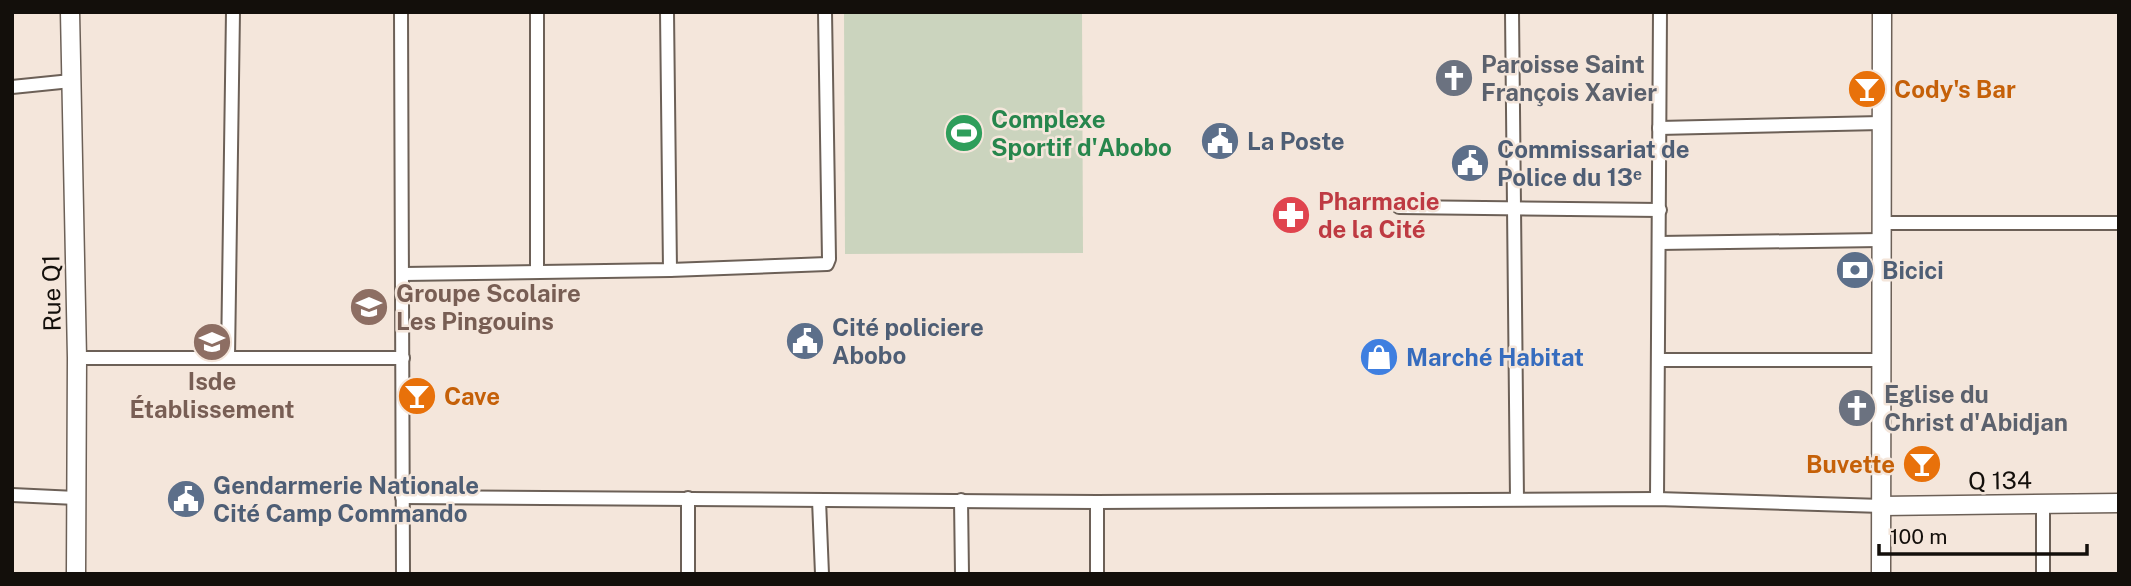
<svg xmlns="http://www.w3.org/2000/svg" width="2131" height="586" font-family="'Public Sans',sans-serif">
  <rect width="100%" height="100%" fill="#f4e6db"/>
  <path fill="#cbd4be" d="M 844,12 L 1082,12 L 1083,253 L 845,254 Z"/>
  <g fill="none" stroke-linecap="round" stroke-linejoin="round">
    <g stroke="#6c6057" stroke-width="16">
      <g id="street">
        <path d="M 401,12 L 403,574"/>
        <path d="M 537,12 L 537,270"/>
        <path d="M 667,12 L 670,270"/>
        <path d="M 1512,12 L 1517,499"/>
        <path d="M 12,87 L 71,81"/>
        <path d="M 1659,128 L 1881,123"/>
        <path d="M 1399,207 L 1660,210"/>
        <path d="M 1880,223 L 2119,223"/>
        <path d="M 1659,243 L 1880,240"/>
        <path d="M 404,274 L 670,270 L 827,264 L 829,259 L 825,12"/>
        <path d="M 77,358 L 403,358"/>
        <path d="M 228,358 L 233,12"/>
        <path d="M 1659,360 L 1880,360"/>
        <path d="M 12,495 L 76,498"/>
        <path d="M 402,497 L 1097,502 L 1657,499 L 1882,506"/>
        <path d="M 688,498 L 688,574"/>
        <path d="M 1657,499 L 1660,12"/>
        <path d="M 819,500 L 822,574"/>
        <path d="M 961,500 L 962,574"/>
        <path d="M 1097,574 L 1097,502"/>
        <path d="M 2043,574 L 2043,504"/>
      </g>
    </g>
    <g stroke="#6c6057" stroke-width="21">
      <g id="secondary">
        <path d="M 70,12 L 77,358 L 76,574"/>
        <path d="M 1882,506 L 2119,503"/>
        <path d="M 1881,574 L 1882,12"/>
      </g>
    </g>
    <use href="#street" stroke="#fff" stroke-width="12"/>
    <use href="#secondary" stroke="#fff" stroke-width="18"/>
  </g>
  <defs>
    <g id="church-disc" transform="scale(2.0125)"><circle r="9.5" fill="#6b7280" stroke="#f4e6db"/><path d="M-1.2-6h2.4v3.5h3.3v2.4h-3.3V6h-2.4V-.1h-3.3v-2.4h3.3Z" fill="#fff"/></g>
    <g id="bar-disc" transform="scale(2.0125)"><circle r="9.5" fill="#e8710a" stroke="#f4e6db"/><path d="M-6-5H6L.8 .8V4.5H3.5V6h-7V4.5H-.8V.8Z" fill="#fff"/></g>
    <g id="stadium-disc" transform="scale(2.0125)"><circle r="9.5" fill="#2e9e5b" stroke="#f4e6db"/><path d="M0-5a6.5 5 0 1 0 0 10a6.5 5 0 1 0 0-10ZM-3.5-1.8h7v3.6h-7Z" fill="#fff"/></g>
    <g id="civic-disc" transform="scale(2.0125)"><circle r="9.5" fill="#5c6f8a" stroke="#f4e6db"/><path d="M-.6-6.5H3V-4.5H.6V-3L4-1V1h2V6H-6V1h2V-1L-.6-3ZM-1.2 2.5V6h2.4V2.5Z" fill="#fff"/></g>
    <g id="pharmacy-disc" transform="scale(2.0125)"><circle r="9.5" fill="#e0444e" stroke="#f4e6db"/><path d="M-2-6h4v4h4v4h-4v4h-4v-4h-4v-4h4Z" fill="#fff"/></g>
    <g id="bank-disc" transform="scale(2.0125)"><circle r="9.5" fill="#5c6f8a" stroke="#f4e6db"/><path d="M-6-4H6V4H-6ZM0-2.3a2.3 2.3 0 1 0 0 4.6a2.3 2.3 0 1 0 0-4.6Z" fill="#fff"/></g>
    <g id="school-disc" transform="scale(2.0125)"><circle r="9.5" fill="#8d6e63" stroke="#f4e6db"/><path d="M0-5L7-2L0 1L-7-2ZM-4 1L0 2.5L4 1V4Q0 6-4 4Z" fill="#fff"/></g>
    <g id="shop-disc" transform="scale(2.0125)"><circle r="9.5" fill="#3f7fe0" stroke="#f4e6db"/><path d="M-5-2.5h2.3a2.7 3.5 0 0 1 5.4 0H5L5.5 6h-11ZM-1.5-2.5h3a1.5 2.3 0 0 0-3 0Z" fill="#fff"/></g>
  </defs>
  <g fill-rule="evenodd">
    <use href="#church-disc" x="1454" y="78"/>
    <use href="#bar-disc" x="1867" y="89"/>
    <use href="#stadium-disc" x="964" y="133"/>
    <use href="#civic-disc" x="1220" y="141"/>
    <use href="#civic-disc" x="1470" y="163"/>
    <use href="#pharmacy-disc" x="1291" y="215"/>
    <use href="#bank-disc" x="1855" y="270"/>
    <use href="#school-disc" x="369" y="307"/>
    <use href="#civic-disc" x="805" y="341"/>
    <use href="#school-disc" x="212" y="342"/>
    <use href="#shop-disc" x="1379" y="357"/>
    <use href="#bar-disc" x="417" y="396"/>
    <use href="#church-disc" x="1857" y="408"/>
    <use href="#bar-disc" x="1922" y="464"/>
    <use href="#civic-disc" x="186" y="499"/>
  </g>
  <g text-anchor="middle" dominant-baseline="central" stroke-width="5" stroke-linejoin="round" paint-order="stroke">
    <g font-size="24" font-weight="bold" fill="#5b616d" stroke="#f4e6db" text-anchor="start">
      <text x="1481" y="64">Paroisse Saint<tspan x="1481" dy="28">François Xavier</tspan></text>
      <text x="1884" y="394">Eglise du<tspan x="1884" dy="28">Christ d'Abidjan</tspan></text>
    </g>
    <g font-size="24" font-weight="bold" fill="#c56008" stroke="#f4e6db" text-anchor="start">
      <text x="1894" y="89">Cody's Bar</text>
      <text x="444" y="396">Cave</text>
      <text x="1895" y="464" text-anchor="end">Buvette</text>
    </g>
    <g font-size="24" font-weight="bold" fill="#27864d" stroke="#f4e6db" text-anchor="start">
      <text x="991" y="119">Complexe<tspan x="991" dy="28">Sportif d'Abobo</tspan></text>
    </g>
    <g font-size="24" font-weight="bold" fill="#4e5e75" stroke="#f4e6db" text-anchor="start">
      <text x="1247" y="141">La Poste</text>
      <text x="1497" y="149">Commissariat de<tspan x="1497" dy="28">Police du 13ᵉ</tspan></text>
      <text x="1882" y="270">Bicici</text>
      <text x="832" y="327">Cité policiere<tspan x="832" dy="28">Abobo</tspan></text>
      <text x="213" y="485">Gendarmerie Nationale<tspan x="213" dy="28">Cité Camp Commando</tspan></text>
    </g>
    <g font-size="24" font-weight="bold" fill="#be3a42" stroke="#f4e6db" text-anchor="start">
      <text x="1318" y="201">Pharmacie<tspan x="1318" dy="28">de la Cité</tspan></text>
    </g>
    <g font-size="24" fill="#130f0b" stroke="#f4e6db">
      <text transform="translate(51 293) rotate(-91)">Rue Q1</text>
      <text transform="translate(2000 480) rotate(-1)">Q 134</text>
    </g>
    <g font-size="24" font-weight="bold" fill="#785e54" stroke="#f4e6db" text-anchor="start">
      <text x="396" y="293">Groupe Scolaire<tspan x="396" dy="28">Les Pingouins</tspan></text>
      <text x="212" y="381" text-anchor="middle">Isde<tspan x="212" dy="28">Établissement</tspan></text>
    </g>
    <g font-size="24" font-weight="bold" fill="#366cbe" stroke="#f4e6db" text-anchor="start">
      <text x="1406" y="357">Marché Habitat</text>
    </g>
  </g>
  <rect width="2131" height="586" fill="none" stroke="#130f0b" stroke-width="28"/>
  <path d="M1879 544v10h208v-10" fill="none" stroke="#130f0b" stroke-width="3.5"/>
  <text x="1890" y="544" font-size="21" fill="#130f0b" stroke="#f4e6db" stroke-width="5" paint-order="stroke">100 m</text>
</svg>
